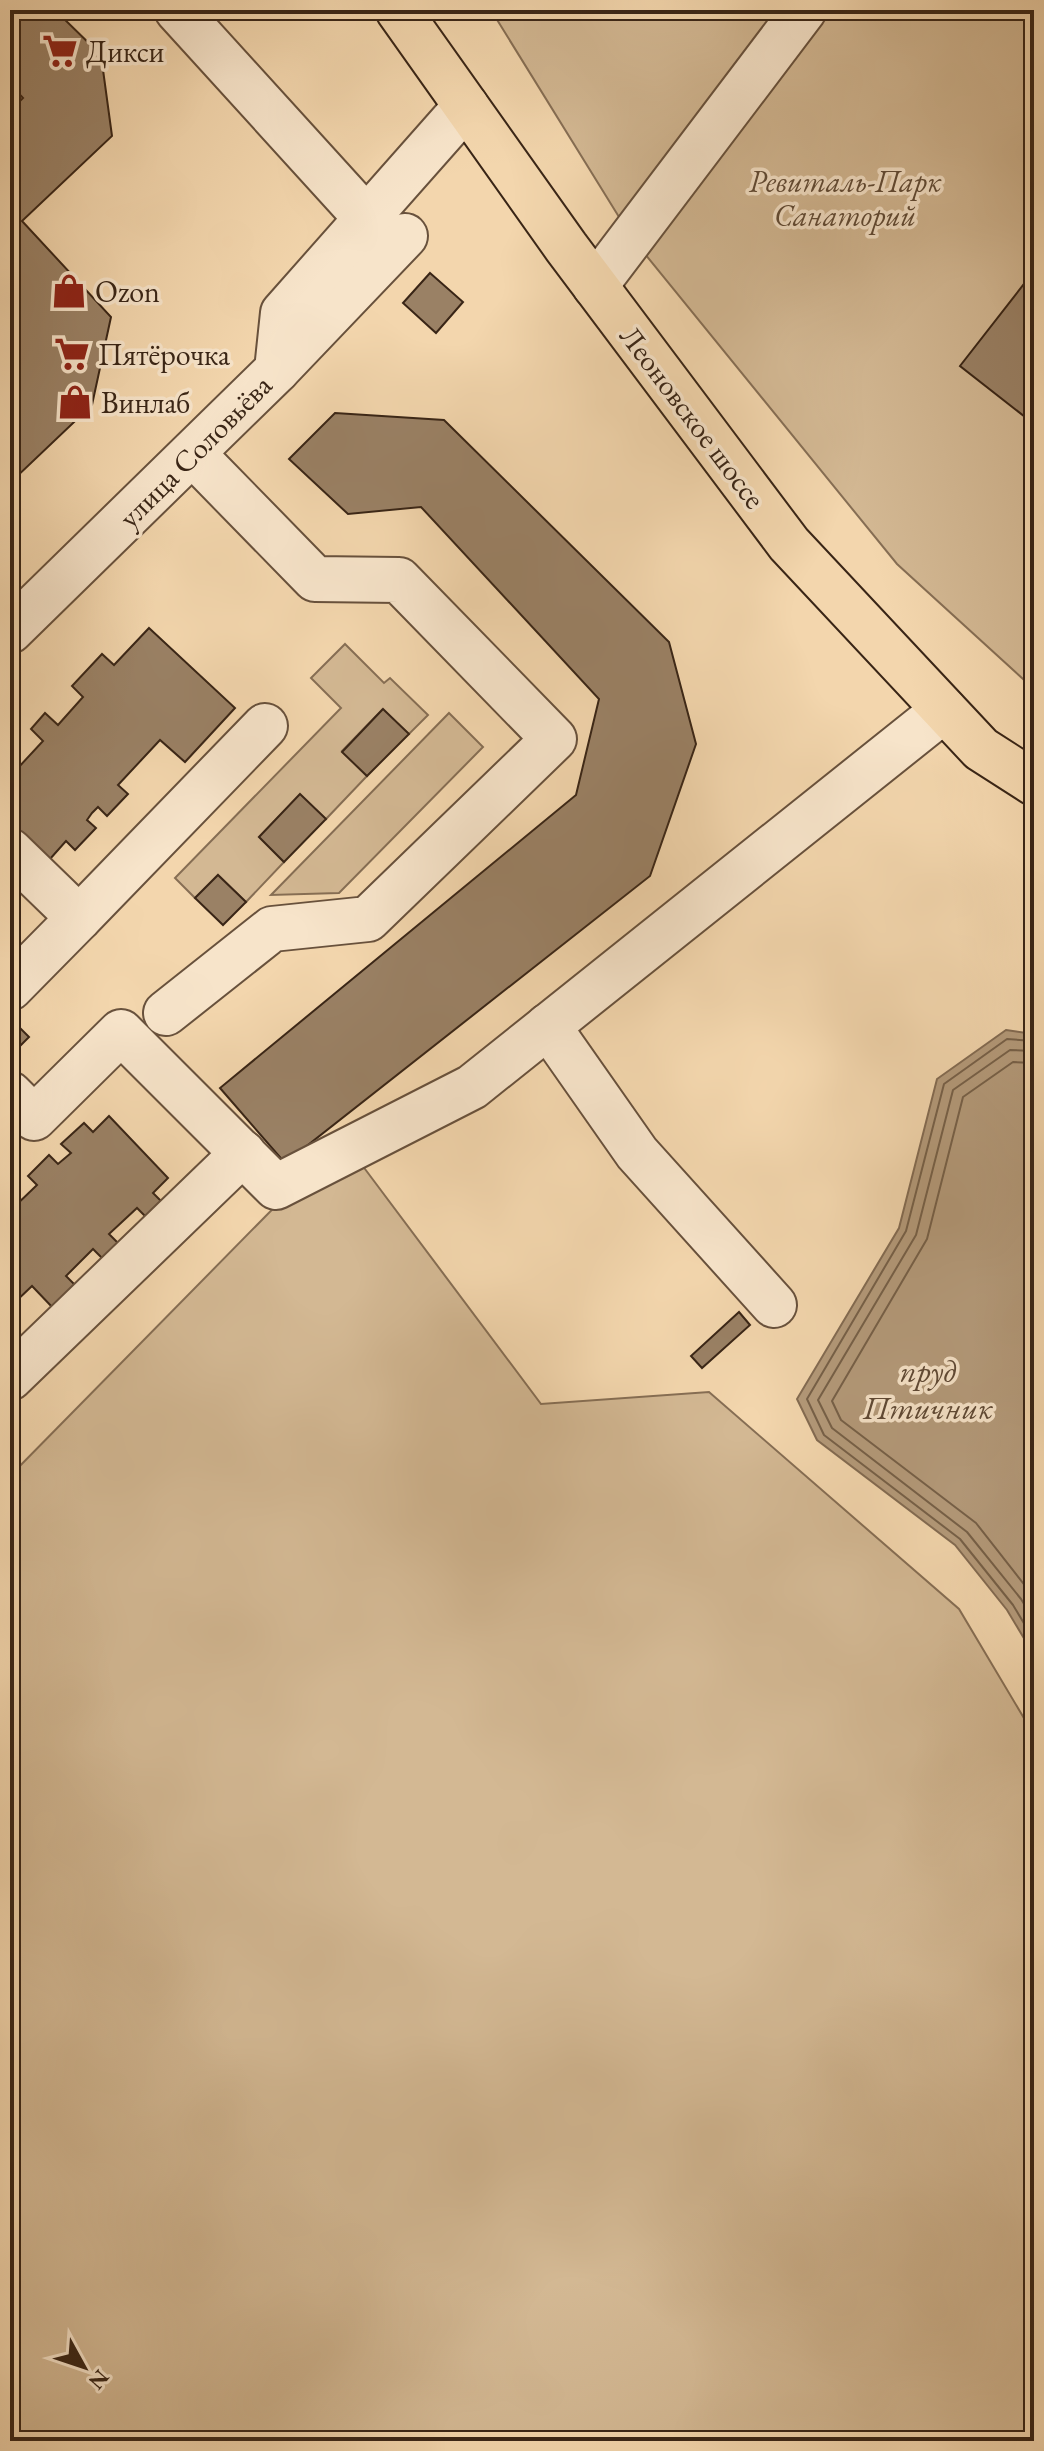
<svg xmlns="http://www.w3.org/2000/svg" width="1044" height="2451" font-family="'EB Garamond',serif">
  <rect width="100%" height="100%" fill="#f3d6ad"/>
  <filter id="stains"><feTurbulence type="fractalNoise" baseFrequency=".0025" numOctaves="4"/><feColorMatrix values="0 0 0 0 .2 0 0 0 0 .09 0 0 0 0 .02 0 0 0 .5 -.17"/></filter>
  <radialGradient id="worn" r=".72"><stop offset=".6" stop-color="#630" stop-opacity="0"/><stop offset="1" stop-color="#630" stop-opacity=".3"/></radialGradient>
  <g fill="#d3b893" stroke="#866e54" stroke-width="2">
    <path d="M 491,10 L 1034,10 L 1034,689 L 897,564 L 632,238 Z"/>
    <path d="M 345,644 L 384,683 L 390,678 L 428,715 L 409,734 L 382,710 L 342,751 L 367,776 L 326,819 L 300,795 L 259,837 L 284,862 L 246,902 L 218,875 L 195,898 L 175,878 L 341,708 L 311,678 Z"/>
    <path d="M 449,713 L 483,747 L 339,893 L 271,895 Z"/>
    <path d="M 350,1149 L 541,1404 L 709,1392 L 959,1609 L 1034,1735 L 1034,2441 L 10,2441 L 10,1476 L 313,1168 Z"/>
  </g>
  <path fill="#b49a7a" stroke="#836b52" stroke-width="2" d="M 1006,1030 L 1034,1034 L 1034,1655 L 1007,1610 L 955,1545 L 817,1440 L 797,1399 L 899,1228 L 937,1079 Z"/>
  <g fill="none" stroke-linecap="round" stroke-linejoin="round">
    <g stroke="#766048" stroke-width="2">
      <path d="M 1034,1041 L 1007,1039 L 944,1084 L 906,1231 L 807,1399 L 824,1435 L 960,1539 L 1013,1605 L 1034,1640"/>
      <path d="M 1034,1051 L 1010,1050 L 953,1090 L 916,1235 L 818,1400 L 832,1428 L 967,1532 L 1021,1599 L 1034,1620"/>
      <path d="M 1034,1063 L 1013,1062 L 963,1097 L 927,1239 L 832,1401 L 841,1420 L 976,1523 L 1034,1597"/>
    </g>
  </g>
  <g fill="#9a8165" stroke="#392516" stroke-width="2">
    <path d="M 10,10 L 55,10 L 101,55 L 112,136 L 22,221 L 111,317 L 92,405 L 10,483 L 10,354 L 18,346 L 10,339 L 10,111 L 23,98 L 10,84 Z"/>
    <path d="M 1034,271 L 1034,424 L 960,366 Z"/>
    <path d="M 430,273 L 463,302 L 436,333 L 403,303 Z"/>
    <path d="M 335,413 L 444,420 L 669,642 L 696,744 L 650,876 L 285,1163 L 220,1088 L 576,795 L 599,699 L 421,507 L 348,514 L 289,459 Z"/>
    <path d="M 149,628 L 235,708 L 185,762 L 160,740 L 118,785 L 128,794 L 107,816 L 98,807 L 92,813 L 87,820 L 96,828 L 75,850 L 66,841 L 50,859 L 10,822 L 10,763 L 17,769 L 43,741 L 31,729 L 45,713 L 58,725 L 83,697 L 72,686 L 102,654 L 114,665 Z"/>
    <path d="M 383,709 L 409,734 L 367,776 L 342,752 Z"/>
    <path d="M 300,794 L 326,819 L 284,862 L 259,837 Z"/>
    <path d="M 218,875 L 246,902 L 223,925 L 195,898 Z"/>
    <path d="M 10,1018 L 29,1037 L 10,1056 Z"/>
    <path d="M 109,1116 L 168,1178 L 153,1193 L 164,1204 L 148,1219 L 137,1208 L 109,1234 L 121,1246 L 105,1261 L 93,1249 L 66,1276 L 77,1287 L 54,1309 L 32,1286 L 10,1307 L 10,1211 L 37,1185 L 28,1176 L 49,1155 L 58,1164 L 71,1153 L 61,1144 L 84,1123 L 93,1132 Z"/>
    <path d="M 739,1312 L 750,1325 L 702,1368 L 691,1356 Z"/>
  </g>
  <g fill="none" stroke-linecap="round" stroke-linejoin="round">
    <g stroke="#68513c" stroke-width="48">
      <g id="minor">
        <path d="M 177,10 L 367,219"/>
        <path d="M 595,286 L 804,10"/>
        <path d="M 277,370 L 405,236"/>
        <path d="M 10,631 L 277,370 L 283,313 L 466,106"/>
        <path d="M 10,851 L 79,918 L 10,988"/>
        <path d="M 79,918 L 265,726"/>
        <path d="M 166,1013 L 272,929 L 368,919 L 554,739 L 399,580 L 315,579 L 193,454"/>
        <path d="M 548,1026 L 637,1153 L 774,1305"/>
        <path d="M 10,1094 L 34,1118 L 121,1032 L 276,1187 L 472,1087 L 944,710"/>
        <path d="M 10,1378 L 243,1153"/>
      </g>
    </g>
    <g stroke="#392516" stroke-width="48">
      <path id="major" d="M 398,10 L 566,247 L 789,544 L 981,749 L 1034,783"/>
    </g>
    <use href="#minor" stroke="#f7e4ca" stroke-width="44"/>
    <use href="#major" stroke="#f3d6ad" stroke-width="44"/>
  </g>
  <defs>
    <g id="supermarket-bare" transform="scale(2.76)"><path d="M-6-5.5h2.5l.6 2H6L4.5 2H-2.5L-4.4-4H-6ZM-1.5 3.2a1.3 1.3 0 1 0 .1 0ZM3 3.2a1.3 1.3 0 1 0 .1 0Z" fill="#8f2418" stroke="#f7e4ca" stroke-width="2.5" paint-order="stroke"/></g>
    <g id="shop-bare" transform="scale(2.76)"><path d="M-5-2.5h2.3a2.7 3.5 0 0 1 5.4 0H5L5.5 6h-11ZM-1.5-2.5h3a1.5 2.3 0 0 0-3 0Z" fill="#8f2418" stroke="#f7e4ca" stroke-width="2.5" paint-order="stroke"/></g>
  </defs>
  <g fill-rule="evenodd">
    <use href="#supermarket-bare" x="60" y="51"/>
    <use href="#shop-bare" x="69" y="291"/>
    <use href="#supermarket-bare" x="72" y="354"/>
    <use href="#shop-bare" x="75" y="402"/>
  </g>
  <g text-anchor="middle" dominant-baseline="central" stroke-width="7" stroke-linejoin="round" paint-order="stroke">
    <g font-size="30" fill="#392516" stroke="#f7e4ca" text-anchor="start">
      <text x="86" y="51">Дикси</text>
      <text x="95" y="291">Ozon</text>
      <text x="98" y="354">Пятёрочка</text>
      <text x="101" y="402">Винлаб</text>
    </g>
    <g font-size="30" font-style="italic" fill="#604a35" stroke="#f7e4ca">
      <text x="845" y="181">Ревиталь-Парк<tspan x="845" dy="34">Санаторий</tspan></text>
    </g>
    <g font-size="30" fill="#392516" stroke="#f7e4ca">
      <text transform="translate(693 417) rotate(53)">Леоновское шоссе</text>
      <text transform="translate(195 451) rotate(-45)">улица Соловьёва</text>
    </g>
    <g font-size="32" font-style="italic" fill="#5e4834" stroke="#f7e4ca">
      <text x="928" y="1371">пруд<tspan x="928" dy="37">Птичник</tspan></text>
    </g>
  </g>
  <rect width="1044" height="2451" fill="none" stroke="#f3d6ad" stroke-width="40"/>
  <rect x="12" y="12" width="1020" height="2427" fill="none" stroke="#392516" stroke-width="4"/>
  <rect x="20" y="20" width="1004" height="2411" fill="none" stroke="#392516" stroke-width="2"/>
  <g transform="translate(84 2367) rotate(130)" stroke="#f7e4ca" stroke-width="6" paint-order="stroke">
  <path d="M0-6L14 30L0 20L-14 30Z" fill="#392516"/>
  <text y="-12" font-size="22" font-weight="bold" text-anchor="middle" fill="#392516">N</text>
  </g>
  <rect width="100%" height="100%" filter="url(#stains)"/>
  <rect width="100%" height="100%" fill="url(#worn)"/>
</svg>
